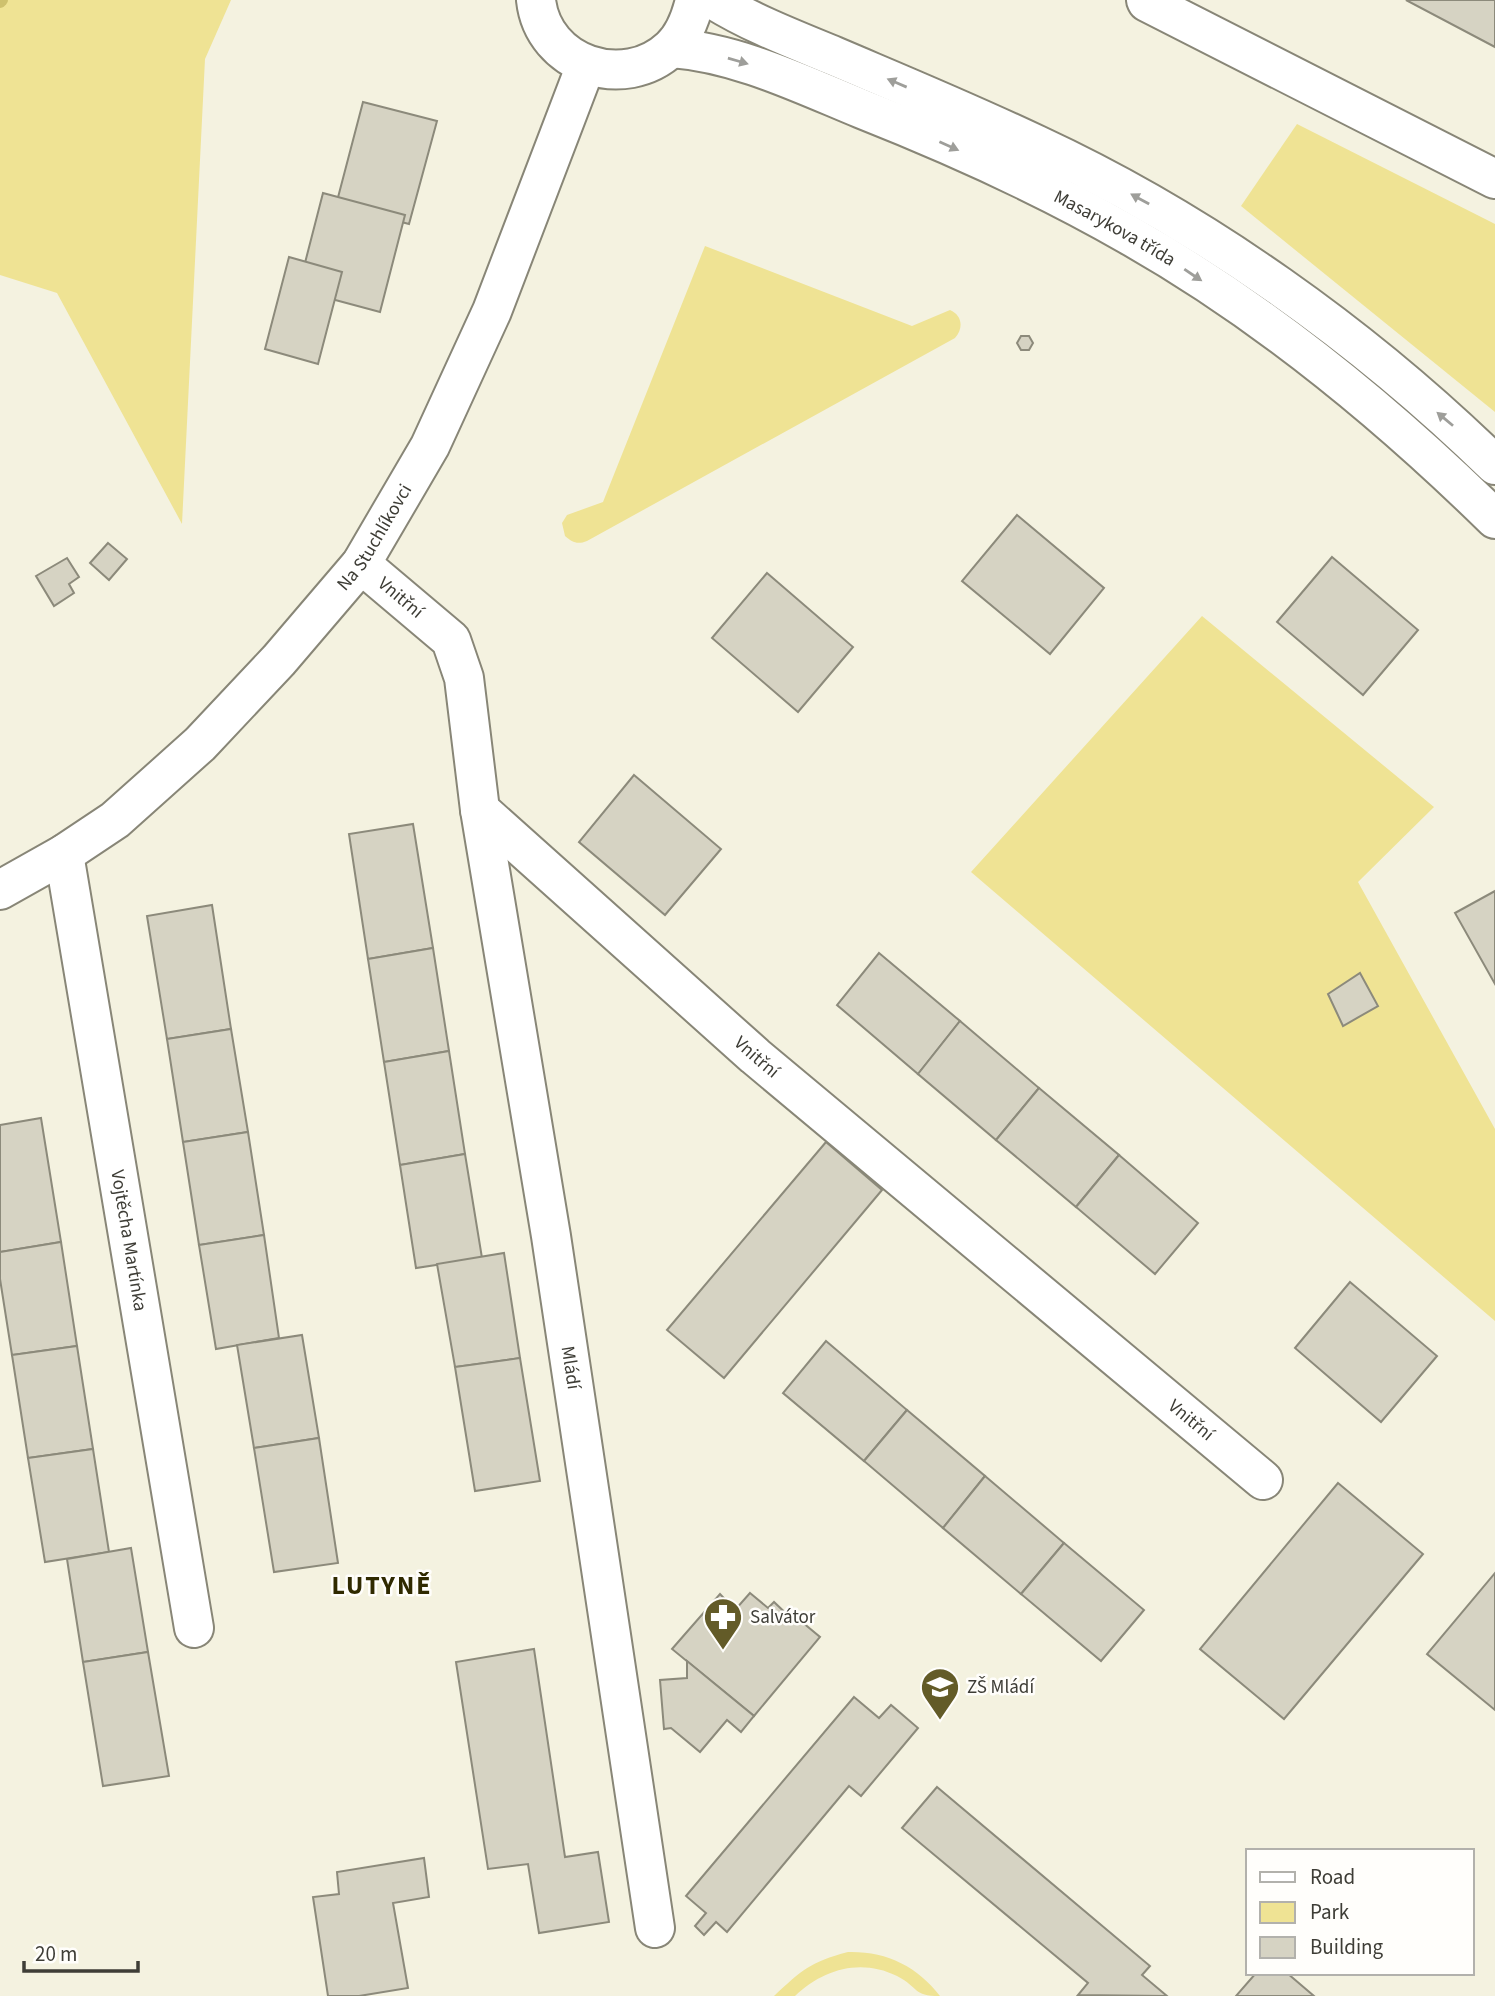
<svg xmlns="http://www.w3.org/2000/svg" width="1495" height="1996" font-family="'Source Sans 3',sans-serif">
  <rect width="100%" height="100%" fill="#f4f2e0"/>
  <g fill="#efe394">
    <path d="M 0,0 L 231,0 L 205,59 L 182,524 L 57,293 L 0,275 Z"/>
    <path d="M 1297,124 L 1495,224 L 1495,412 L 1241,206 Z"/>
    <path d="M 705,246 L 912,326 L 950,310 C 962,315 964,328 955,338 L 587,541 C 577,545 572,542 565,536 L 562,523 L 567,515 L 603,502 Z"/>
    <path d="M 1202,616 L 1434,807 L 1358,882 L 1495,1129 L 1495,1321 L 971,872 Z"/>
    <path d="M 848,1952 C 886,1951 917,1966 940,1996 C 912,1996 920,1988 897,1976 C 861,1958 823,1969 795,1996 L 774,1996 C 802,1970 810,1962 848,1952 Z"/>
  </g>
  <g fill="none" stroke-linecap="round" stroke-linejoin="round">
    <path stroke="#cec16d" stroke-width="12" d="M 0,2 L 2,0"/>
  </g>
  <g fill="#d6d3c3" stroke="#8c8a7b" stroke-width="2">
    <path d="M 1406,0 L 1495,0 L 1495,47 Z"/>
    <path d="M 363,102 L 437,121 L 409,224 L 336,205 Z"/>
    <path d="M 323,193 L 405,215 L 380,312 L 298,290 Z"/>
    <path d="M 289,257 L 342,272 L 318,364 L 265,349 Z"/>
    <path d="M 1021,336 L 1029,336 L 1033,343 L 1029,350 L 1021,350 L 1017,343 Z"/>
    <path d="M 1017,515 L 1104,588 L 1050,654 L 962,581 Z"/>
    <path d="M 108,543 L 127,559 L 109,580 L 90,563 Z"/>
    <path d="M 1332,557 L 1418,630 L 1363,695 L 1277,622 Z"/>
    <path d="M 67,558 L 79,577 L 69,584 L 74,593 L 54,606 L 36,576 Z"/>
    <path d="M 767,573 L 853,647 L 798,712 L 712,638 Z"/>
    <path d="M 634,775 L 721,849 L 665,915 L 579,842 Z"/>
    <path d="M 413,824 L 433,948 L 368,959 L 349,834 Z"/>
    <path d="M 1495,891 L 1495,984 L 1455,913 Z"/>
    <path d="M 212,905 L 231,1029 L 167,1039 L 147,916 Z"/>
    <path d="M 433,948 L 449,1051 L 384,1062 L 368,959 Z"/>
    <path d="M 879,953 L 960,1021 L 918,1074 L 837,1005 Z"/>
    <path d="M 1360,973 L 1378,1006 L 1343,1026 L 1328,994 Z"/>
    <path d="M 960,1021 L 1039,1088 L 996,1140 L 918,1074 Z"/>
    <path d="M 231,1029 L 248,1132 L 183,1142 L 167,1039 Z"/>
    <path d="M 449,1051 L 465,1154 L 400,1165 L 384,1062 Z"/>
    <path d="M 1039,1088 L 1119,1155 L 1076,1207 L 996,1140 Z"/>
    <path d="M 41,1118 L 61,1242 L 0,1252 L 0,1125 Z"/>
    <path d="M 248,1132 L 264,1235 L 199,1245 L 183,1142 Z"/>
    <path d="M 826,1142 L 882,1190 L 724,1378 L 667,1330 Z"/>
    <path d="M 465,1154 L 482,1258 L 416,1268 L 400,1165 Z"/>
    <path d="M 1119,1155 L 1198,1223 L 1155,1274 L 1076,1207 Z"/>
    <path d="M 264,1235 L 279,1338 L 216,1349 L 199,1245 Z"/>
    <path d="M 61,1242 L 77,1346 L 12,1355 L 0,1279 L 0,1252 Z"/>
    <path d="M 504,1253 L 520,1358 L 455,1367 L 437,1264 Z"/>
    <path d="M 1350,1282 L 1437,1356 L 1381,1422 L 1295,1348 Z"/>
    <path d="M 302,1335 L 319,1438 L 254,1448 L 237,1345 Z"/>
    <path d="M 826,1341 L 907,1410 L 864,1461 L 783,1393 Z"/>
    <path d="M 77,1346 L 93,1449 L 28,1458 L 12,1355 Z"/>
    <path d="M 520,1358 L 540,1481 L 475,1491 L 455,1367 Z"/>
    <path d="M 907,1410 L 985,1476 L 943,1528 L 864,1461 Z"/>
    <path d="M 319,1438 L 338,1563 L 274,1572 L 254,1448 Z"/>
    <path d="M 93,1449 L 109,1552 L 45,1562 L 28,1458 Z"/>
    <path d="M 985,1476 L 1064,1543 L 1021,1594 L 943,1528 Z"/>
    <path d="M 1338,1483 L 1423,1554 L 1284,1719 L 1200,1649 Z"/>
    <path d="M 1064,1543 L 1144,1610 L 1101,1661 L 1021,1594 Z"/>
    <path d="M 131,1548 L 148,1652 L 83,1662 L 67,1559 Z"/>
    <path d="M 1495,1573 L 1495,1710 L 1427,1654 Z"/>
    <path d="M 750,1593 L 768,1608 L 774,1602 L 794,1621 L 796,1617 L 820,1637 L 754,1716 L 672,1649 L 720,1594 L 735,1610 Z"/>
    <path d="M 534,1649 L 565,1857 L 598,1852 L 609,1922 L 539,1933 L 528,1864 L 488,1869 L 456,1662 Z"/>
    <path d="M 148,1652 L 169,1776 L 103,1786 L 83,1662 Z"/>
    <path d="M 687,1661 L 754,1716 L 741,1732 L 727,1720 L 700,1752 L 671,1728 L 664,1729 L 660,1680 L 687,1678 Z"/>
    <path d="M 854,1697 L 879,1718 L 891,1705 L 918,1728 L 861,1796 L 849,1786 L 727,1932 L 716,1922 L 704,1935 L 695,1926 L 706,1913 L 686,1896 Z"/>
    <path d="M 937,1787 L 1150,1966 L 1142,1975 L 1167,1996 L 1078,1995 L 1088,1983 L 902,1828 Z"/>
    <path d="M 424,1858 L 429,1897 L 393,1903 L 408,1988 L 359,1996 L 328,1996 L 313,1897 L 339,1894 L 337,1872 Z"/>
    <path d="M 1256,1973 L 1287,1973 L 1314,1996 L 1236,1996 Z"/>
  </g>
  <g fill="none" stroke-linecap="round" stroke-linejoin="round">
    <g stroke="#888677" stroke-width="42">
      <g id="minor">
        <path d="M 536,0 C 543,65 624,92 671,48 C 684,36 691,17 695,0"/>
        <path d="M 714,0 C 751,23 793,39 834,56 C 902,85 970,113 1037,145 C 1203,222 1364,337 1495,465"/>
        <path d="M 1146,0 L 1147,2 L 1495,179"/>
        <path id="s1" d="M 672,48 C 738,53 801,84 862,109 C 953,145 1044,186 1129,235 C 1263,311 1386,412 1495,519"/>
        <path id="s2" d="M 361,564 L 451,640 L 464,678 L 480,810 L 755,1056 L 1263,1480"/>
        <path id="s3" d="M 480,810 L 551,1236 L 655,1928"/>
        <path id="s4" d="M 64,854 L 194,1628"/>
        <path id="s5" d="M 0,890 L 64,854 L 115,820 L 200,744 L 279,660 L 361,564 L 430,446 L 492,311 L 586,65"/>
      </g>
    </g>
    <use href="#minor" stroke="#fff" stroke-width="38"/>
  </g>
  <defs><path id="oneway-solid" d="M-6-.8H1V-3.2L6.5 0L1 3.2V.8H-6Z" transform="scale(1.75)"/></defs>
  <g fill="#9e9e9a">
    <use href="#oneway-solid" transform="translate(738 61) rotate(16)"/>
    <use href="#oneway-solid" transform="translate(897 83) rotate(-157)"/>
    <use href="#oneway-solid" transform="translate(949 146) rotate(24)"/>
    <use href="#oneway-solid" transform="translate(1140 199) rotate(-151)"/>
    <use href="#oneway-solid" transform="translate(1193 275) rotate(34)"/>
    <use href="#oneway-solid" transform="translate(1445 419) rotate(-140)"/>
  </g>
  <defs>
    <g id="pharmacy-pin" transform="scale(2.0125)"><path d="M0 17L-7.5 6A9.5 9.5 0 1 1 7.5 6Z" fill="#635b28" stroke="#fffefb"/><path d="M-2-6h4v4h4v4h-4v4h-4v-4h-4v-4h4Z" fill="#fff"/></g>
    <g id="school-pin" transform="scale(2.0125)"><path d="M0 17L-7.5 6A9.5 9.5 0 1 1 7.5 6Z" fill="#635b28" stroke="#fffefb"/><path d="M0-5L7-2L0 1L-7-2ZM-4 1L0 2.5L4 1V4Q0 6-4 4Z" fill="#fff"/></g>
  </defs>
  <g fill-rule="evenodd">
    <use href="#pharmacy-pin" x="723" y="1617"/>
    <use href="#school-pin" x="940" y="1687"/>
  </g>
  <g text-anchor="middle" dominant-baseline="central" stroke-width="5" stroke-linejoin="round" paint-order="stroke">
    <g font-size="19" fill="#3e3d36" stroke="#fffefb">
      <text stroke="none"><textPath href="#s1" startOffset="480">Masarykova třída</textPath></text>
      <text stroke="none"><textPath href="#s5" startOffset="520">Na Stuchlíkovci</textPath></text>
      <text stroke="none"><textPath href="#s2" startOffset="52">Vnitřní</textPath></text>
      <text stroke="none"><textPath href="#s2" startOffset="662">Vnitřní</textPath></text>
      <text stroke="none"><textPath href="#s4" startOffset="392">Vojtěcha Martínka</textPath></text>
      <text stroke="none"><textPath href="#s3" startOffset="565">Mládí</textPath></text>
      <text stroke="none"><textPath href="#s2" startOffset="1228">Vnitřní</textPath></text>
    </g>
    <g font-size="19" fill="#3e3d36" stroke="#fffefb" text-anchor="start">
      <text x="750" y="1617">Salvátor</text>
      <text x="967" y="1687">ZŠ Mládí</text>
    </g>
    <g font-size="26" font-weight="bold" letter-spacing="2" fill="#302a00" stroke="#fffefb">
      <text x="382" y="1585">LUTYNĚ</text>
    </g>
  </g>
  <rect x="1246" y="1849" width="228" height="126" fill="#fffefb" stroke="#b2b1ac" stroke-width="2"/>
  <rect x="1260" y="1872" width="35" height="10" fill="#ffffff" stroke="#b2b1ac" stroke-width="2"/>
  <text x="1310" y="1884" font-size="21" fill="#3e3d36">Road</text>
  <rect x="1260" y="1902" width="35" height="21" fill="#efe394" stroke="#b2b1ac" stroke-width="2"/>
  <text x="1310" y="1919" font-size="21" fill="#3e3d36">Park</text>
  <rect x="1260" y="1937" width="35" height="21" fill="#d6d3c3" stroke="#b2b1ac" stroke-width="2"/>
  <text x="1310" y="1954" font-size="21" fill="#3e3d36">Building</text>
  <path d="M24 1961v10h114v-10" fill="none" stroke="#3e3d36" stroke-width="3.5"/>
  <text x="35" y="1961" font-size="21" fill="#3e3d36" stroke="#fffefb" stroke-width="5" paint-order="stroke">20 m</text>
</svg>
